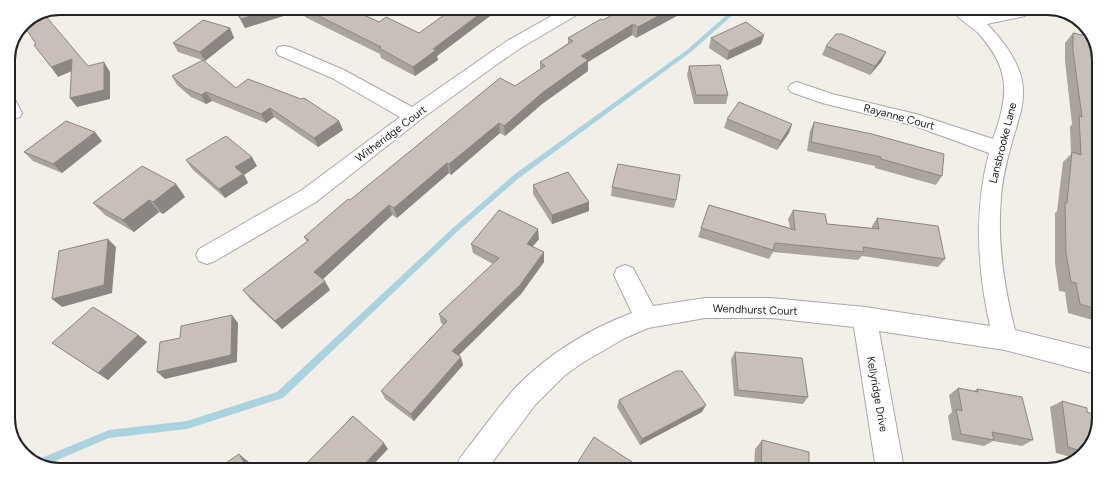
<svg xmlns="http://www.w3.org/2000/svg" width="1107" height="478" font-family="Figtree,sans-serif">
  <rect width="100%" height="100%" fill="#f2efe9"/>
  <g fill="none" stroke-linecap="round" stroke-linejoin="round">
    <path fill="#aad3df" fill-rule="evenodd" d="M 731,11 L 737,11 L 691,52 L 519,178 L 458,231 L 283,398 L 187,429 L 109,438 L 43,466 L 40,466 L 34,461 L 109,430 L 187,421 L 277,392 L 454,227 L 515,174 L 687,50 Z"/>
    <g stroke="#a9a9a9" stroke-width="2">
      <g id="minor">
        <path d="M 562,10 L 582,10 L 580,13 L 519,49 L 496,65 L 420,120 L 316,202 L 215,261 L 207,264 L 199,261 L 196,255 L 199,249 L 302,190 L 400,117 L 332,78 L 278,55 L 276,51 L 278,47 L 284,46 L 290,47 L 344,70 L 412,107 L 507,41 Z"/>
        <path d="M 954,12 L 972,12 L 978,16 L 999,12 L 1027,13 L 1025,16 L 987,24 C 1003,40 1022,65 1023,89 C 1024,107 1017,124 1012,142 C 1007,160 1002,179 1001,198 C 997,243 1004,287 1015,330 L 1096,350 L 1096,374 L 1005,350 L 879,331 L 904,469 L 876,469 L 854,327 L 771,318 L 705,318 L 648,328 L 625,338 L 582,363 L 564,376 L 535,405 L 488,468 L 456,468 L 460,458 C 479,434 497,408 517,386 C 550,353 589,329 632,313 L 614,275 L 617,268 L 625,265 L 633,268 L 653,306 L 705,298 L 771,298 L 865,307 L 990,326 C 977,268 974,210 989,153 L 912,125 L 822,103 L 791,92 L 788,88 L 791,84 L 797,82 L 832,94 L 916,114 L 993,139 C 1008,96 1012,71 979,34 C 972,26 960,21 954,12 Z"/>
        <path d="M 8,96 L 14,98 L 22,113 L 20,117 L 13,119 L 8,118 Z"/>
      </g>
    </g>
    <use href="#minor" fill="#fff" fill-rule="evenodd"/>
  </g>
  <g fill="#aba49e">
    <path d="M 234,9 L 295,9 L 296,12 L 245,28 Z"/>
    <path d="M 302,9 L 355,9 L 354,10 L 379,22 L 419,33 L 451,10 L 490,10 L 490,16 L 437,56 L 438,60 L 415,76 L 381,58 L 380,54 L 305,17 Z"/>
    <path d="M 500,10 L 510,10 L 506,13 Z"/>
    <path d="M 622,10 L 686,11 L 636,38 L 632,35 L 588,62 L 588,71 L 542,104 L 505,136 L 500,133 L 451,175 L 449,173 L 397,218 L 392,215 L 322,279 L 330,290 L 282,329 L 250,299 L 243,290 L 307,242 L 304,237 L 350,200 L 540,69 L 540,62 L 568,43 L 568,38 Z"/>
    <path d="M 230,28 L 234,38 L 205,61 L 178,52 L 173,43 Z"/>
    <path d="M 1073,33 L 1099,57 L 1096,321 L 1068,313 L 1065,292 L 1059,291 L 1055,263 L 1055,213 L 1057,211 L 1063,162 L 1071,154 L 1070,127 L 1072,124 L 1065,61 L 1065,43 Z"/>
    <path d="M 764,35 L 761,44 L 727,60 L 709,48 L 711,38 Z"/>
    <path d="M 826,46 L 886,52 L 881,62 L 870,75 L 822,55 Z"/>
    <path d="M 689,66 L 728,95 L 726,104 L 694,104 L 687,75 Z"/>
    <path d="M 172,76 L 236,88 L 339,121 L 343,130 L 318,147 L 274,117 L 266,123 L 212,101 L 206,104 L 191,97 L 177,85 Z"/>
    <path d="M 727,119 L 792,124 L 789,133 L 777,150 L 724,128 Z"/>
    <path d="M 814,122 L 942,176 L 936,185 L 875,168 L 875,166 L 807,151 L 810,131 Z"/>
    <path d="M 102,141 L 62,173 L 33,161 L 24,152 Z"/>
    <path d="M 186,160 L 257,166 L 244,175 L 248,183 L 225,198 L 192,169 Z"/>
    <path d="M 176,184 L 185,197 L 163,214 L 159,212 L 134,232 L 105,215 L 93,203 Z"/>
    <path d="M 533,185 L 589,202 L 589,211 L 552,224 L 533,194 Z"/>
    <path d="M 612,187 L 676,200 L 674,208 L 611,196 Z"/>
    <path d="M 709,205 L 790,228 L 788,219 L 793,210 L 827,224 L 872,228 L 872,226 L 877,218 L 945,259 L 938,267 L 862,256 L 858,260 L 773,252 L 769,259 L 698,237 Z"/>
    <path d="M 539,239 L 533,246 L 544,262 L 521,294 L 459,355 L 463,365 L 414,421 L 385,399 L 381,391 L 443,325 L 441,323 L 439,314 L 493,264 L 473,253 L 471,244 Z"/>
    <path d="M 138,335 L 147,342 L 108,380 L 52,343 Z"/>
    <path d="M 735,352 L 808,397 L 803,404 L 734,396 L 731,359 Z"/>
    <path d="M 958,388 L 974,391 L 977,389 L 1033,440 L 1022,446 L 993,441 L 984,446 L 952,440 L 948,416 L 952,412 L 949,395 Z"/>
    <path d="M 619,400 L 702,412 L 640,445 L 617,407 Z"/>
    <path d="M 1062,401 L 1087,412 L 1095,438 L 1078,459 L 1056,453 L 1050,407 Z"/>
    <path d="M 762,440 L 809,469 L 754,469 L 755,449 Z"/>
  </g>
  <g fill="#8b8681">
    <path d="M 273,9 L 295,9 L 296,12 L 245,28 L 241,19 Z"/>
    <path d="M 485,10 L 490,10 L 490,16 L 437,56 L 438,60 L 415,76 L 413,67 L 433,49 Z"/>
    <path d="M 505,10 L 510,10 L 506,13 Z"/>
    <path d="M 669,10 L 686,11 L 636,38 L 638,27 Z"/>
    <path d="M 633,24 L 632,35 L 588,62 L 588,71 L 542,104 L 505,136 L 504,126 L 542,93 L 581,56 Z"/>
    <path d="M 230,28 L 234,38 L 205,61 L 200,52 Z"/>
    <path d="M 764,35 L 761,44 L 727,60 L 729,51 Z"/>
    <path d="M 886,52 L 881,62 L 870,75 L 875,66 Z"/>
    <path d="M 72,59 L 79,68 L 58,77 L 51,67 Z"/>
    <path d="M 104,62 L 110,72 L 110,99 L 77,107 L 70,98 Z"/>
    <path d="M 206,92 L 212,101 L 206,104 L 201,95 Z"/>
    <path d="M 270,108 L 274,117 L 266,123 L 261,114 Z"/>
    <path d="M 339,121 L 343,130 L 318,147 L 314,138 Z"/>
    <path d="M 499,123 L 500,133 L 451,175 L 449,164 Z"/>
    <path d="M 792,124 L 789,133 L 777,150 L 781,141 Z"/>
    <path d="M 95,132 L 102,141 L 62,173 L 53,164 Z"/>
    <path d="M 8,145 L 16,153 L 10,182 L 8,183 Z"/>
    <path d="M 252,157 L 257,166 L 244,175 L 248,183 L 225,198 L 219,189 L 235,167 Z"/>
    <path d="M 447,163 L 449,173 L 397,218 L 394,208 Z"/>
    <path d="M 176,184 L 185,197 L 163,214 L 153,202 Z"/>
    <path d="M 149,200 L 159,212 L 134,232 L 123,220 Z"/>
    <path d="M 589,202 L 589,211 L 552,224 L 552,215 Z"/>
    <path d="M 389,205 L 392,215 L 320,282 L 314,272 Z"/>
    <path d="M 538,229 L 539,239 L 527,253 L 527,244 Z"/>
    <path d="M 108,239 L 116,247 L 112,293 L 62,307 L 52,299 Z"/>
    <path d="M 544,252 L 544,262 L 521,294 L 455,359 L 452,351 Z"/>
    <path d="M 325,281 L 330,290 L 282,329 L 275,321 Z"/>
    <path d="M 232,315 L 238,323 L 237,362 L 165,379 L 157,372 Z"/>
    <path d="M 138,335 L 147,342 L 108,380 L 98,373 Z"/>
    <path d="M 461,357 L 463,365 L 414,421 L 411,414 Z"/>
    <path d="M 706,405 L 702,412 L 640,445 L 642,439 Z"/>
    <path d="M 384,443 L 388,449 L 371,467 L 362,467 Z"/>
    <path d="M 239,454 L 249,462 L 252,467 L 247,467 Z"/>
  </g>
  <g fill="#c7bfb8" stroke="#8b8681">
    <path d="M 235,9 L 273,9 L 241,19 Z"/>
    <path d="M 305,9 L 351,9 L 379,22 L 386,17 L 419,33 L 451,10 L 485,10 L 433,49 L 436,50 L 413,67 L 379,48 L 381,47 Z"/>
    <path d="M 622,10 L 669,10 L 638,27 L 633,24 L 581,56 L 588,60 L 542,93 L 504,126 L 499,123 L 449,164 L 447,163 L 394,208 L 389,205 L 314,272 L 325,281 L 275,321 L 243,290 L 309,240 L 304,237 L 348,199 L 350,200 L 500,78 L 515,86 L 545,66 L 540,62 L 573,41 L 568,38 L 601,19 L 603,20 Z"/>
    <path d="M 44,14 L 88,66 L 104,62 L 104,90 L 70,98 L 72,59 L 51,67 L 34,45 L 36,44 L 23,24 L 23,23 Z"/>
    <path d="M 203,20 L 230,28 L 200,52 L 173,43 Z"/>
    <path d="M 746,22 L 764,35 L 729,51 L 711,38 Z"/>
    <path d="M 1073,33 L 1092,37 L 1099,57 L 1096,309 L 1080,304 L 1076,283 L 1071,282 L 1066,253 L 1065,203 L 1067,203 L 1072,152 L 1081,155 L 1079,116 L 1082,117 L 1073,51 Z"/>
    <path d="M 836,34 L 842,34 L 886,52 L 875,66 L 826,46 Z"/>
    <path d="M 203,60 L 236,88 L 248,79 L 301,99 L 304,98 L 339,121 L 314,138 L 270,108 L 261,114 L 206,92 L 201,95 L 185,88 L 172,76 Z"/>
    <path d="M 720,65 L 728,95 L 696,95 L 689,66 Z"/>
    <path d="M 739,102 L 792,124 L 781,141 L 727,119 Z"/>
    <path d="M 66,121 L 95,132 L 53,164 L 24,152 Z"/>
    <path d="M 814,122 L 872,134 L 944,154 L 942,176 L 881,159 L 881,157 L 811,142 Z"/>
    <path d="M 226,136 L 252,157 L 235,167 L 243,174 L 219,189 L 186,160 Z"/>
    <path d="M 618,164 L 680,175 L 676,200 L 612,187 Z"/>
    <path d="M 142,166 L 176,184 L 153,202 L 149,200 L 123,220 L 93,203 Z"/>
    <path d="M 568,172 L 589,202 L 552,215 L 533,185 Z"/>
    <path d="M 709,205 L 795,230 L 793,210 L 825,214 L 827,224 L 879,229 L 877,218 L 938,226 L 945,259 L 863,247 L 864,252 L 775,243 L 773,250 L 701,228 Z"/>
    <path d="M 499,210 L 538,229 L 527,244 L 544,252 L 520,285 L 452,351 L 461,357 L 411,414 L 381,391 L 447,321 L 439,314 L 499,258 L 471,244 Z"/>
    <path d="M 108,239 L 104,285 L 52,299 L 59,251 Z"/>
    <path d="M 93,307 L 138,335 L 98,373 L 52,343 Z"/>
    <path d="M 232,315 L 231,355 L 157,372 L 160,342 L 180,338 L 181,326 Z"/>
    <path d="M 735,352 L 802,358 L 808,397 L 738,390 Z"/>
    <path d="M 676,371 L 682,371 L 706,405 L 642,439 L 619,400 Z"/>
    <path d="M 958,388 L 978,392 L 977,389 L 1022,397 L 1033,440 L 992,432 L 994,440 L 961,434 L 956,409 L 962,411 Z"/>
    <path d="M 1062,401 L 1087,408 L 1087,412 L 1095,415 L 1095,438 L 1084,452 L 1068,447 Z"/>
    <path d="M 353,416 L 384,443 L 362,467 L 303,467 Z"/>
    <path d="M 594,437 L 635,464 L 633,468 L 574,468 Z"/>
    <path d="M 762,440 L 809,452 L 809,469 L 761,469 Z"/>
    <path d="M 239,454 L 247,467 L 220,467 Z"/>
  </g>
  <g text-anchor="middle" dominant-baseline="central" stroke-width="4" stroke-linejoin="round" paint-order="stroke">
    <g font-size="11" fill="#222" stroke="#fff">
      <text transform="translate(899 117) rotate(15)">Rayanne Court</text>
      <text transform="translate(391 134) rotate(-37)">Witheridge Court</text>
      <text transform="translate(1003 143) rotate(-76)">Lansbrooke Lane</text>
      <text transform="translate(755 310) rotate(2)">Wendhurst Court</text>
      <text transform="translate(877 394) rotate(80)">Kellyridge Drive</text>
    </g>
  </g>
  <path d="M0 0H1107V478H0ZM60 15H1047A45 45 0 0 1 1092 60V418A45 45 0 0 1 1047 463H60A45 45 0 0 1 15 418V60A45 45 0 0 1 60 15Z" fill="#fff" fill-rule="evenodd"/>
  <path fill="none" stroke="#222" stroke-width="2" d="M60 15H1047A45 45 0 0 1 1092 60V418A45 45 0 0 1 1047 463H60A45 45 0 0 1 15 418V60A45 45 0 0 1 60 15Z"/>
</svg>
